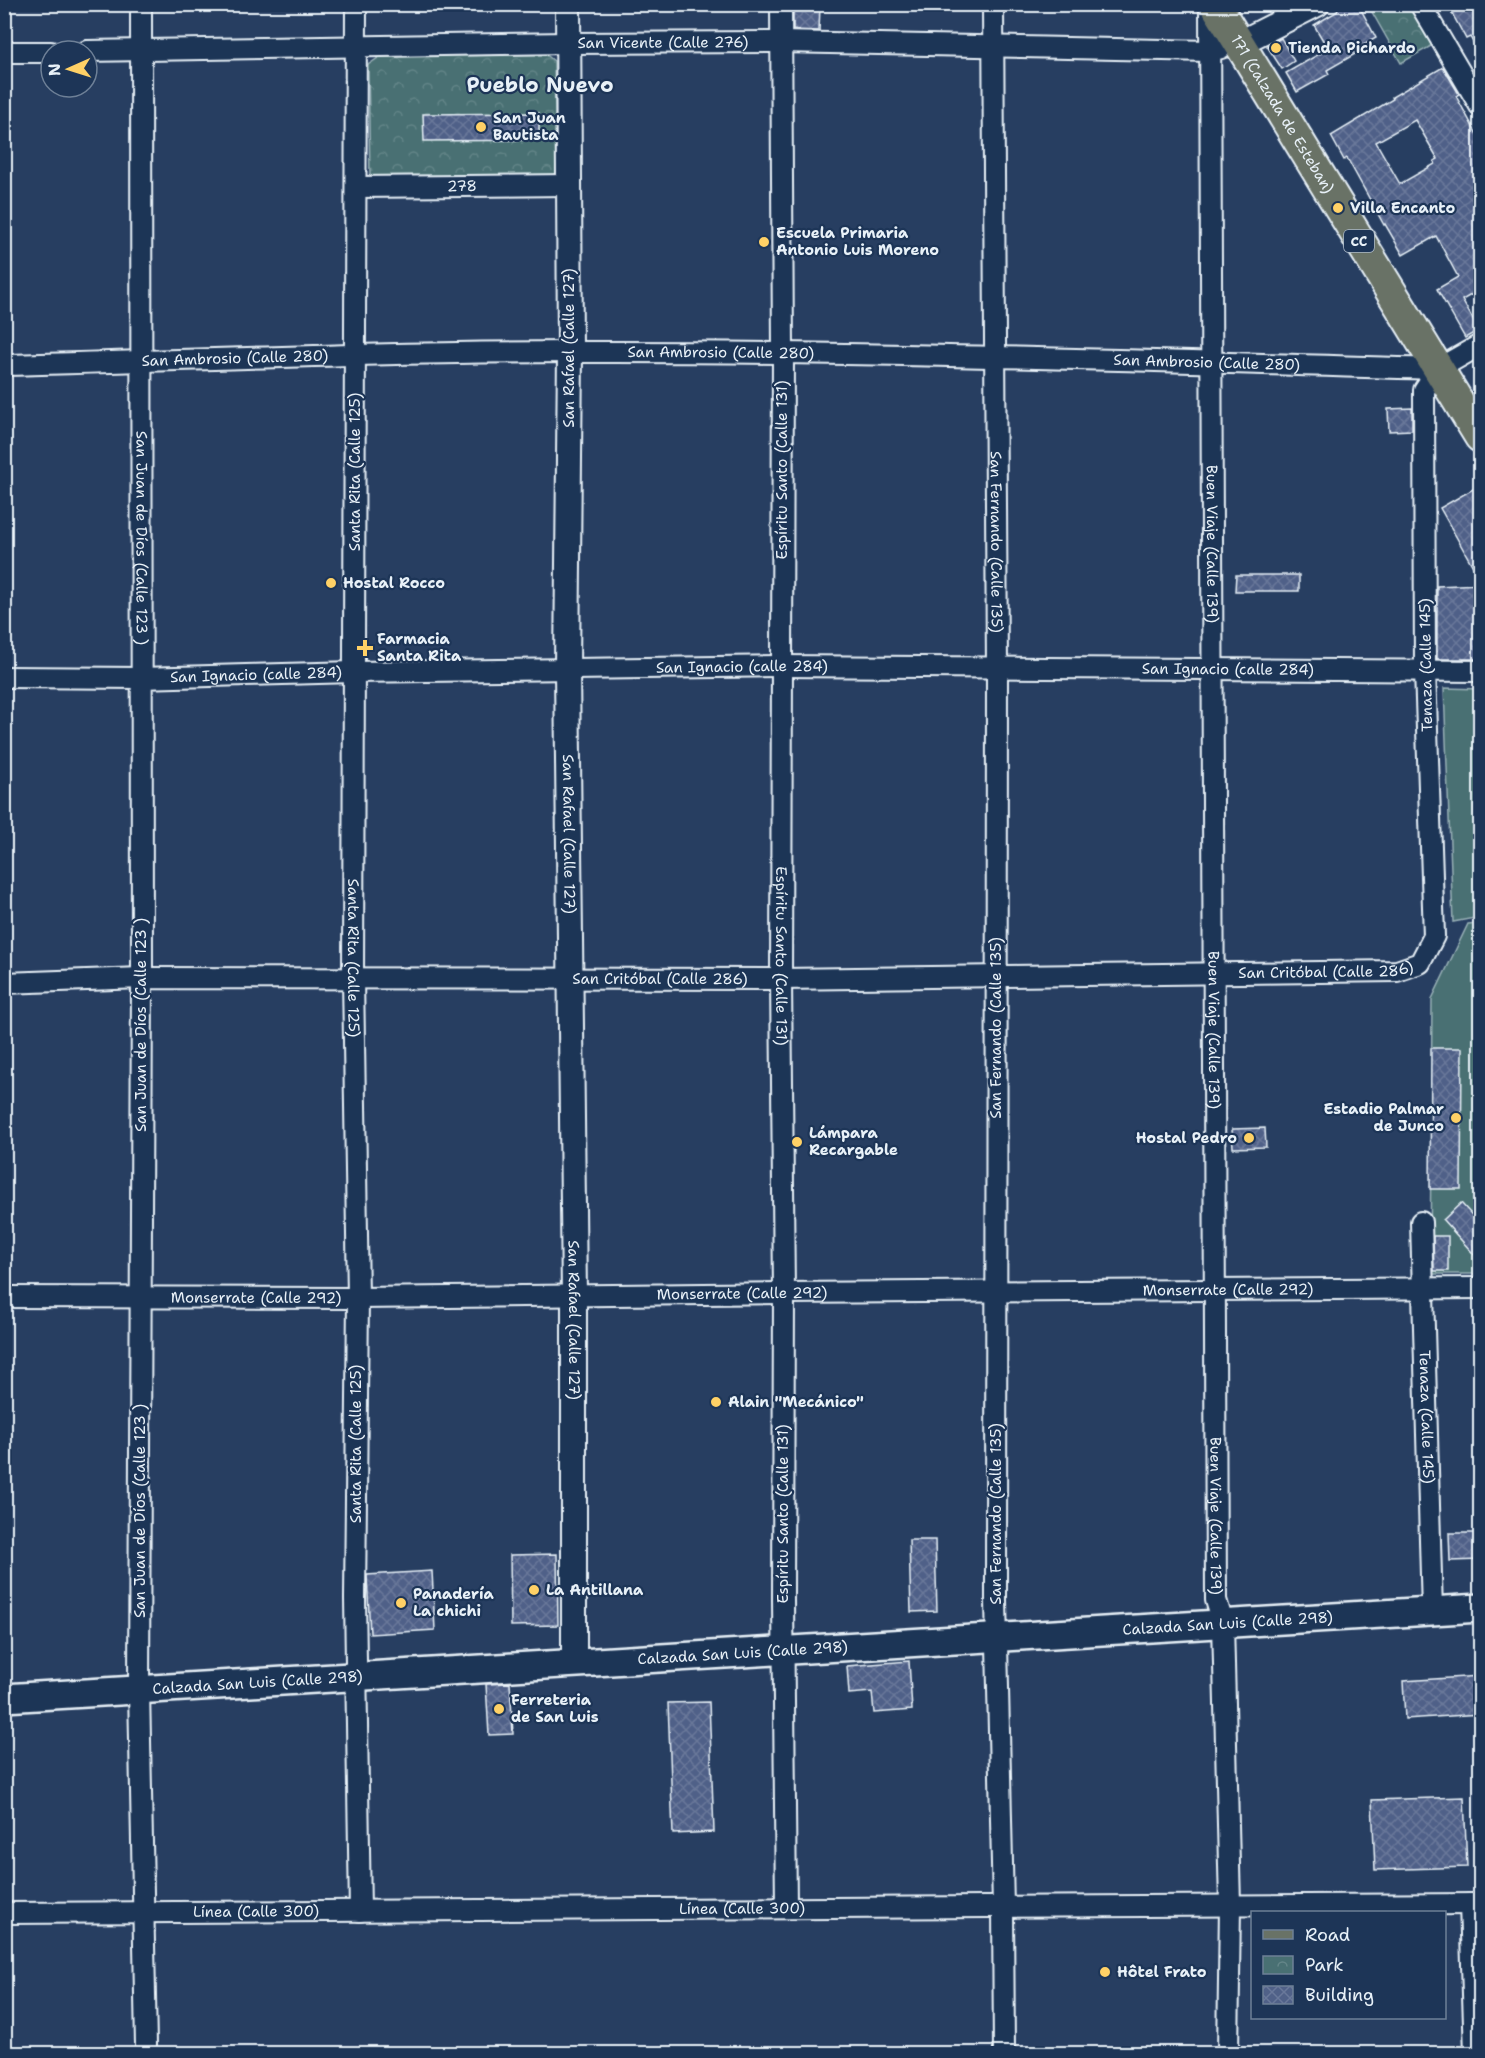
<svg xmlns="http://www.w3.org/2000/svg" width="1485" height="2058" font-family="'Shantell Sans',sans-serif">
  <defs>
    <pattern id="park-crowns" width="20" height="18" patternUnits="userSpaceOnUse" patternTransform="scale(1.5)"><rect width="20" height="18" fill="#497073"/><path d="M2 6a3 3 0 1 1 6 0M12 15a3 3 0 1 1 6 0" fill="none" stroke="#638588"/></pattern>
    <pattern id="building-cross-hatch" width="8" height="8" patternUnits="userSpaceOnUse" patternTransform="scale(1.5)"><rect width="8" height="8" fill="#506188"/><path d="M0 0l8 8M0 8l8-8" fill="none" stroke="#69789a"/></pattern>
  </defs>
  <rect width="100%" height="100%" fill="#273e61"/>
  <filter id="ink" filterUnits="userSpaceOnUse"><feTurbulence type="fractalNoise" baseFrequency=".0167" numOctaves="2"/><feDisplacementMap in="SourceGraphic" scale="12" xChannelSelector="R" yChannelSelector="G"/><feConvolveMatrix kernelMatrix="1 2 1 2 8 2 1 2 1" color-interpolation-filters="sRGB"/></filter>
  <g filter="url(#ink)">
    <g fill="url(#park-crowns)" stroke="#98b0b6" stroke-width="1.5">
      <path d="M 1368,5 L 1419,5 L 1440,41 L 1401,63 Z"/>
      <path d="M 543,52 L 554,61 L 556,175 L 370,177 L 368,65 L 384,54 Z"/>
    </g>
    <g fill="#497073" stroke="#98b0b6" stroke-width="1.5">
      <path d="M 1444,688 L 1480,689 L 1480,917 L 1453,922 Z"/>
      <path d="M 1480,923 L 1480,1274 L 1430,1274 L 1432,999 L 1468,924 Z"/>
    </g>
    <g fill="url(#building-cross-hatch)" stroke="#e8f1f8" stroke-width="1.5" fill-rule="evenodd">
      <path d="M 1334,4 L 1358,4 L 1376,38 L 1353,51 L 1355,54 L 1327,70 L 1329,74 L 1297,92 L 1286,73 L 1328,49 L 1314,25 L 1338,11 Z"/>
      <path d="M 1447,4 L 1480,4 L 1480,55 L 1470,37 L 1466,39 Z"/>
      <path d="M 793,6 L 820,6 L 819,31 L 793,30 Z"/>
      <path d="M 1281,38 L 1294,61 L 1282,69 L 1267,46 Z"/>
      <path d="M 1443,67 L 1459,94 L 1456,96 L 1480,140 L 1480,290 L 1462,300 L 1479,330 L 1465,338 L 1437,289 L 1458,277 L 1436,236 L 1403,255 L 1385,224 L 1384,225 L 1347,158 L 1344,160 L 1331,136 L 1393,99 L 1392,97 ZM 1415,120 L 1438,159 L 1434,161 L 1435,164 L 1400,184 L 1376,142 Z"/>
      <path d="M 539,113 L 539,140 L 424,141 L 423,114 Z"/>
      <path d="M 1412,408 L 1412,430 L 1389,431 L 1388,409 Z"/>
      <path d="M 1480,485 L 1480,579 L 1440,508 Z"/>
      <path d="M 1236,575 L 1299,575 L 1299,591 L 1235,591 Z"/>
      <path d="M 1480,584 L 1480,659 L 1437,659 L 1437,586 Z"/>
      <path d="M 1431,1048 L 1462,1048 L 1461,1189 L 1430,1189 Z"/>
      <path d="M 1265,1128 L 1266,1147 L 1233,1148 L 1232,1129 Z"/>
      <path d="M 1461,1203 L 1480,1224 L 1480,1261 L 1443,1220 Z"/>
      <path d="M 1433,1236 L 1448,1236 L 1448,1271 L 1434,1271 Z"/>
      <path d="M 1449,1533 L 1479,1533 L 1480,1560 L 1450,1561 Z"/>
      <path d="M 909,1540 L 935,1540 L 937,1611 L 911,1612 Z"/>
      <path d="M 557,1554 L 558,1625 L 511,1626 L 510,1555 Z"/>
      <path d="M 432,1571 L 435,1630 L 370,1634 L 367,1575 Z"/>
      <path d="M 909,1661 L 912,1710 L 874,1713 L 872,1692 L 849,1694 L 847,1666 Z"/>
      <path d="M 1480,1676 L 1480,1714 L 1405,1719 L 1403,1681 Z"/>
      <path d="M 510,1683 L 513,1734 L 489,1735 L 486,1684 Z"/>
      <path d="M 709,1702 L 714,1832 L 673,1834 L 668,1703 Z"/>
      <path d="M 1464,1797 L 1467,1867 L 1375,1870 L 1372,1800 Z"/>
    </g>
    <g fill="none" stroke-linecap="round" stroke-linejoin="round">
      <g stroke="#e8f1f8" stroke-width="24">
        <g id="minor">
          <path id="s1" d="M 141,4 L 142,978 L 139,1689 L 146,2045"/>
          <path id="s2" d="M 356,4 L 353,977 L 358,1298 L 355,1599 L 360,1911"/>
          <path id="s3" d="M 781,4 L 783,352 L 781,979 L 784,1293 L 783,1599 L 786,1908"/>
          <path id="s4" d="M 993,4 L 997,669 L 996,1600 L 1003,1907 L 1004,2052"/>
          <path id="s5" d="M 1210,4 L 1216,1600 L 1223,1623 L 1230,1905 L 1228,2054"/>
          <path d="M 1420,4 L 1480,106"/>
          <path id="s6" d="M 87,51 L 568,43 L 781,42 L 1210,51 L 1221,48"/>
          <path d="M 4,52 L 51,52"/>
          <path id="s7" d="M 356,187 L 568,185"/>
          <path id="s8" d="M 4,365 C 194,360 384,352 574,352 C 862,351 1150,361 1438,369"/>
          <path id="s9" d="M 4,677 L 141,678 L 354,672 L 781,666 L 1480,671"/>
          <path id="s10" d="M 4,983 L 142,978 L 781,979 L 1397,971 L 1420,963 L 1434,936 L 1425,670 L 1424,390 L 1438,369 L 1480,345"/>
          <path id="s11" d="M 1421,1222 L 1432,1611"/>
          <path id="s12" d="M 4,1297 L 358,1298 L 784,1293 L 1480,1288"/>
          <path d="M 1470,1904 L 1475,2054"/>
          <path id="s13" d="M 4,1913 L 1480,1904"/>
        </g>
      </g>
      <g stroke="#e8f1f8" stroke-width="28">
        <g id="tertiary">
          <path id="s14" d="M 568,4 L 570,352 L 567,669 L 574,1296 L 574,1663"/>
          <path d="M 1238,44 L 1317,4"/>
        </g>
      </g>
      <g stroke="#e8f1f8" stroke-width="32">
        <g id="secondary">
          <path id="s15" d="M 4,1698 L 1480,1608"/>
        </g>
      </g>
      <g stroke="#e8f1f8" stroke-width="34">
        <g id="primary">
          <path id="s16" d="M 1215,4 L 1480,437"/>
        </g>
      </g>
      <use href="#minor" stroke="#1d3557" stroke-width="20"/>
      <use href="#tertiary" stroke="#1d3557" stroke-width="24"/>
      <use href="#secondary" stroke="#1d3557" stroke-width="27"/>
      <use href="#primary" stroke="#697266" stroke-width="30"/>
    </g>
  </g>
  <g fill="#ffd166" stroke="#1d3557" stroke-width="2">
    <circle cx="1276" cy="48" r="6"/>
    <circle cx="481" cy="127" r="6"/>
    <circle cx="1338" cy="208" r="6"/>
    <circle cx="764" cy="242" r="6"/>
    <circle cx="331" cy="583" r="6"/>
    <path d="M362 639h6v6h6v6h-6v6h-6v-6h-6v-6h6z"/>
    <circle cx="1456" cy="1118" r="6"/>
    <circle cx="1249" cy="1138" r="6"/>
    <circle cx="797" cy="1142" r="6"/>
    <circle cx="716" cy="1402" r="6"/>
    <circle cx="534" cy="1590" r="6"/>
    <circle cx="401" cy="1603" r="6"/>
    <circle cx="499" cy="1709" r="6"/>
    <circle cx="1105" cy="1972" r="6"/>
  </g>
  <g text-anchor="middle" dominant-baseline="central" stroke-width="4.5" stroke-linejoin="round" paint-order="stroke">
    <rect fill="#1d3557" stroke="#abb9c8" stroke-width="1.5" x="1344" y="230" width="30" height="22" rx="4.5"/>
    <g font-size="14" font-weight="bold" fill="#e8f1f8">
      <text x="1359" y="241">CC</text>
    </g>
    <g font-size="15" fill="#e8f1f8" stroke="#1d3557">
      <text stroke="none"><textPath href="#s6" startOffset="576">San Vicente (Calle 276)</textPath></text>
      <text stroke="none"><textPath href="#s16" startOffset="129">171 (Calzada de Esteban)</textPath></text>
      <text stroke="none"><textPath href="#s7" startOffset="106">278</textPath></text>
      <text transform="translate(569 348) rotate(-90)">San Rafael (Calle 127)</text>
      <text stroke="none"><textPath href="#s8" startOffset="717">San Ambrosio (Calle 280)</textPath></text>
      <text stroke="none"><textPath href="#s8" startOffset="231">San Ambrosio (Calle 280)</textPath></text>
      <text stroke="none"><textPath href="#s8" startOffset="1203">San Ambrosio (Calle 280)</textPath></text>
      <text transform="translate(782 470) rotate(-90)">Espíritu Santo (Calle 131)</text>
      <text transform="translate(355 472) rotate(-90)">Santa Rita (Calle 125)</text>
      <text stroke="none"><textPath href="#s1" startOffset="534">San Juan de Díos (Calle 123 )</textPath></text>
      <text stroke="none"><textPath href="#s4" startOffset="538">San Fernando (Calle 135)</textPath></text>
      <text stroke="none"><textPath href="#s5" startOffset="540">Buen Viaje (Calle 139)</textPath></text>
      <text transform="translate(1426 665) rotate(-91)">Tenaza (Calle 145)</text>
      <text stroke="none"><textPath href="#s9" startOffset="738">San Ignacio (calle 284)</textPath></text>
      <text stroke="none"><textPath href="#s9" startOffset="1224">San Ignacio (calle 284)</textPath></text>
      <text stroke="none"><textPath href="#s9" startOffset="252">San Ignacio (calle 284)</textPath></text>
      <text stroke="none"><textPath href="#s14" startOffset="830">San Rafael (Calle 127)</textPath></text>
      <text stroke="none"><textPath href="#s3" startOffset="952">Espíritu Santo (Calle 131)</textPath></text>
      <text stroke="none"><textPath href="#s2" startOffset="954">Santa Rita (Calle 125)</textPath></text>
      <text stroke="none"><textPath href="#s10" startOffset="1322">San Critóbal (Calle 286)</textPath></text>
      <text stroke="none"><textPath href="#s10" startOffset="656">San Critóbal (Calle 286)</textPath></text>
      <text transform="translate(141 1025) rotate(-90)">San Juan de Díos (Calle 123 )</text>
      <text transform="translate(996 1028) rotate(-90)">San Fernando (Calle 135)</text>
      <text stroke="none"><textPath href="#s5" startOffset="1026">Buen Viaje (Calle 139)</textPath></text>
      <text stroke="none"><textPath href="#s12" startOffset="1224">Monserrate (Calle 292)</textPath></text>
      <text stroke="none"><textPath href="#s12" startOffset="738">Monserrate (Calle 292)</textPath></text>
      <text stroke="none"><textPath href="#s12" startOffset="252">Monserrate (Calle 292)</textPath></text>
      <text stroke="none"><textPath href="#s14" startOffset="1316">San Rafael (Calle 127)</textPath></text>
      <text stroke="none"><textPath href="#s11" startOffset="195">Tenaza (Calle 145)</textPath></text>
      <text transform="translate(356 1444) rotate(-90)">Santa Rita (Calle 125)</text>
      <text transform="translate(140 1511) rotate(-90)">San Juan de Díos (Calle 123 )</text>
      <text transform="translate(783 1514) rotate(-90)">Espíritu Santo (Calle 131)</text>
      <text transform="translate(996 1514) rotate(-90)">San Fernando (Calle 135)</text>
      <text stroke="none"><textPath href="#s5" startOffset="1512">Buen Viaje (Calle 139)</textPath></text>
      <text stroke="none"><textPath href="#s15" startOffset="1226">Calzada San Luis (Calle 298)</textPath></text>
      <text stroke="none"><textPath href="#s15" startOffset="740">Calzada San Luis (Calle 298)</textPath></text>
      <text stroke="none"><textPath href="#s15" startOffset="254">Calzada San Luis (Calle 298)</textPath></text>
      <text stroke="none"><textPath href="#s13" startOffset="738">Línea (Calle 300)</textPath></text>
      <text stroke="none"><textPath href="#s13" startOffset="252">Línea (Calle 300)</textPath></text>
    </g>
    <g font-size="15" font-weight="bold" fill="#e8f1f8" stroke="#1d3557" text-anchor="start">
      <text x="1288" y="48">Tienda Pichardo</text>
      <text x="493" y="118">San Juan<tspan x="493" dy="17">Bautista</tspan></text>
      <text x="1350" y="208">Villa Encanto</text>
      <text x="776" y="233">Escuela Primaria<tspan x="776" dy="17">Antonio Luis Moreno</tspan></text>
      <text x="343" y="583">Hostal Rocco</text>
      <text x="377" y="639">Farmacia<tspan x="377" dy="17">Santa Rita</tspan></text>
      <text x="1444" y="1109" text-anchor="end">Estadio Palmar<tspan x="1444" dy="17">de Junco</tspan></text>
      <text x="809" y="1133">Lámpara<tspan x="809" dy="17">Recargable</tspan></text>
      <text x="1237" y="1138" text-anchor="end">Hostal Pedro</text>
      <text x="728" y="1402">Alain "Mecánico"</text>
      <text x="546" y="1590">La Antillana</text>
      <text x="413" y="1594">Panadería<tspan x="413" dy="17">La chichi</tspan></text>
      <text x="511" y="1700">Ferreteria<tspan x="511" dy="17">de San Luis</tspan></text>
      <text x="1117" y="1972">Hôtel Frato</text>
    </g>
    <g font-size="21" font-weight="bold" fill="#e8f1f8" stroke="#1d3557">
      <text x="540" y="85">Pueblo Nuevo</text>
    </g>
  </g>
  <rect width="1485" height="2058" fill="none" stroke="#1d3557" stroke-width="24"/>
  <rect x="12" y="12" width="1461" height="2034" fill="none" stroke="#e8f1f8" stroke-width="2" filter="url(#ink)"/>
  <rect x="1251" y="1911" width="195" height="108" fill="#1d3557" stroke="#6e8097" stroke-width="1.5"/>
  <rect x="1263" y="1930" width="30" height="9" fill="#697266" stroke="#6e8097" stroke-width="1.5"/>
  <text x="1305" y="1941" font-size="18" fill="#e8f1f8">Road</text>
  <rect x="1263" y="1956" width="30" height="18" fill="url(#park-crowns)" stroke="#6e8097" stroke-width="1.5"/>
  <text x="1305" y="1971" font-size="18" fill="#e8f1f8">Park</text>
  <rect x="1263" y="1986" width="30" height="18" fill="url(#building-cross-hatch)" stroke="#6e8097" stroke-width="1.5"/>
  <text x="1305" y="2001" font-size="18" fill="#e8f1f8">Building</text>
  <g transform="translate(69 69) rotate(267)"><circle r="28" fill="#1d3557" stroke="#6e8097" stroke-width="1.5"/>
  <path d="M0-4.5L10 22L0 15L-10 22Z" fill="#ffd166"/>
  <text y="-9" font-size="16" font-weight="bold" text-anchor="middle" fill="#e8f1f8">N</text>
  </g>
</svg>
